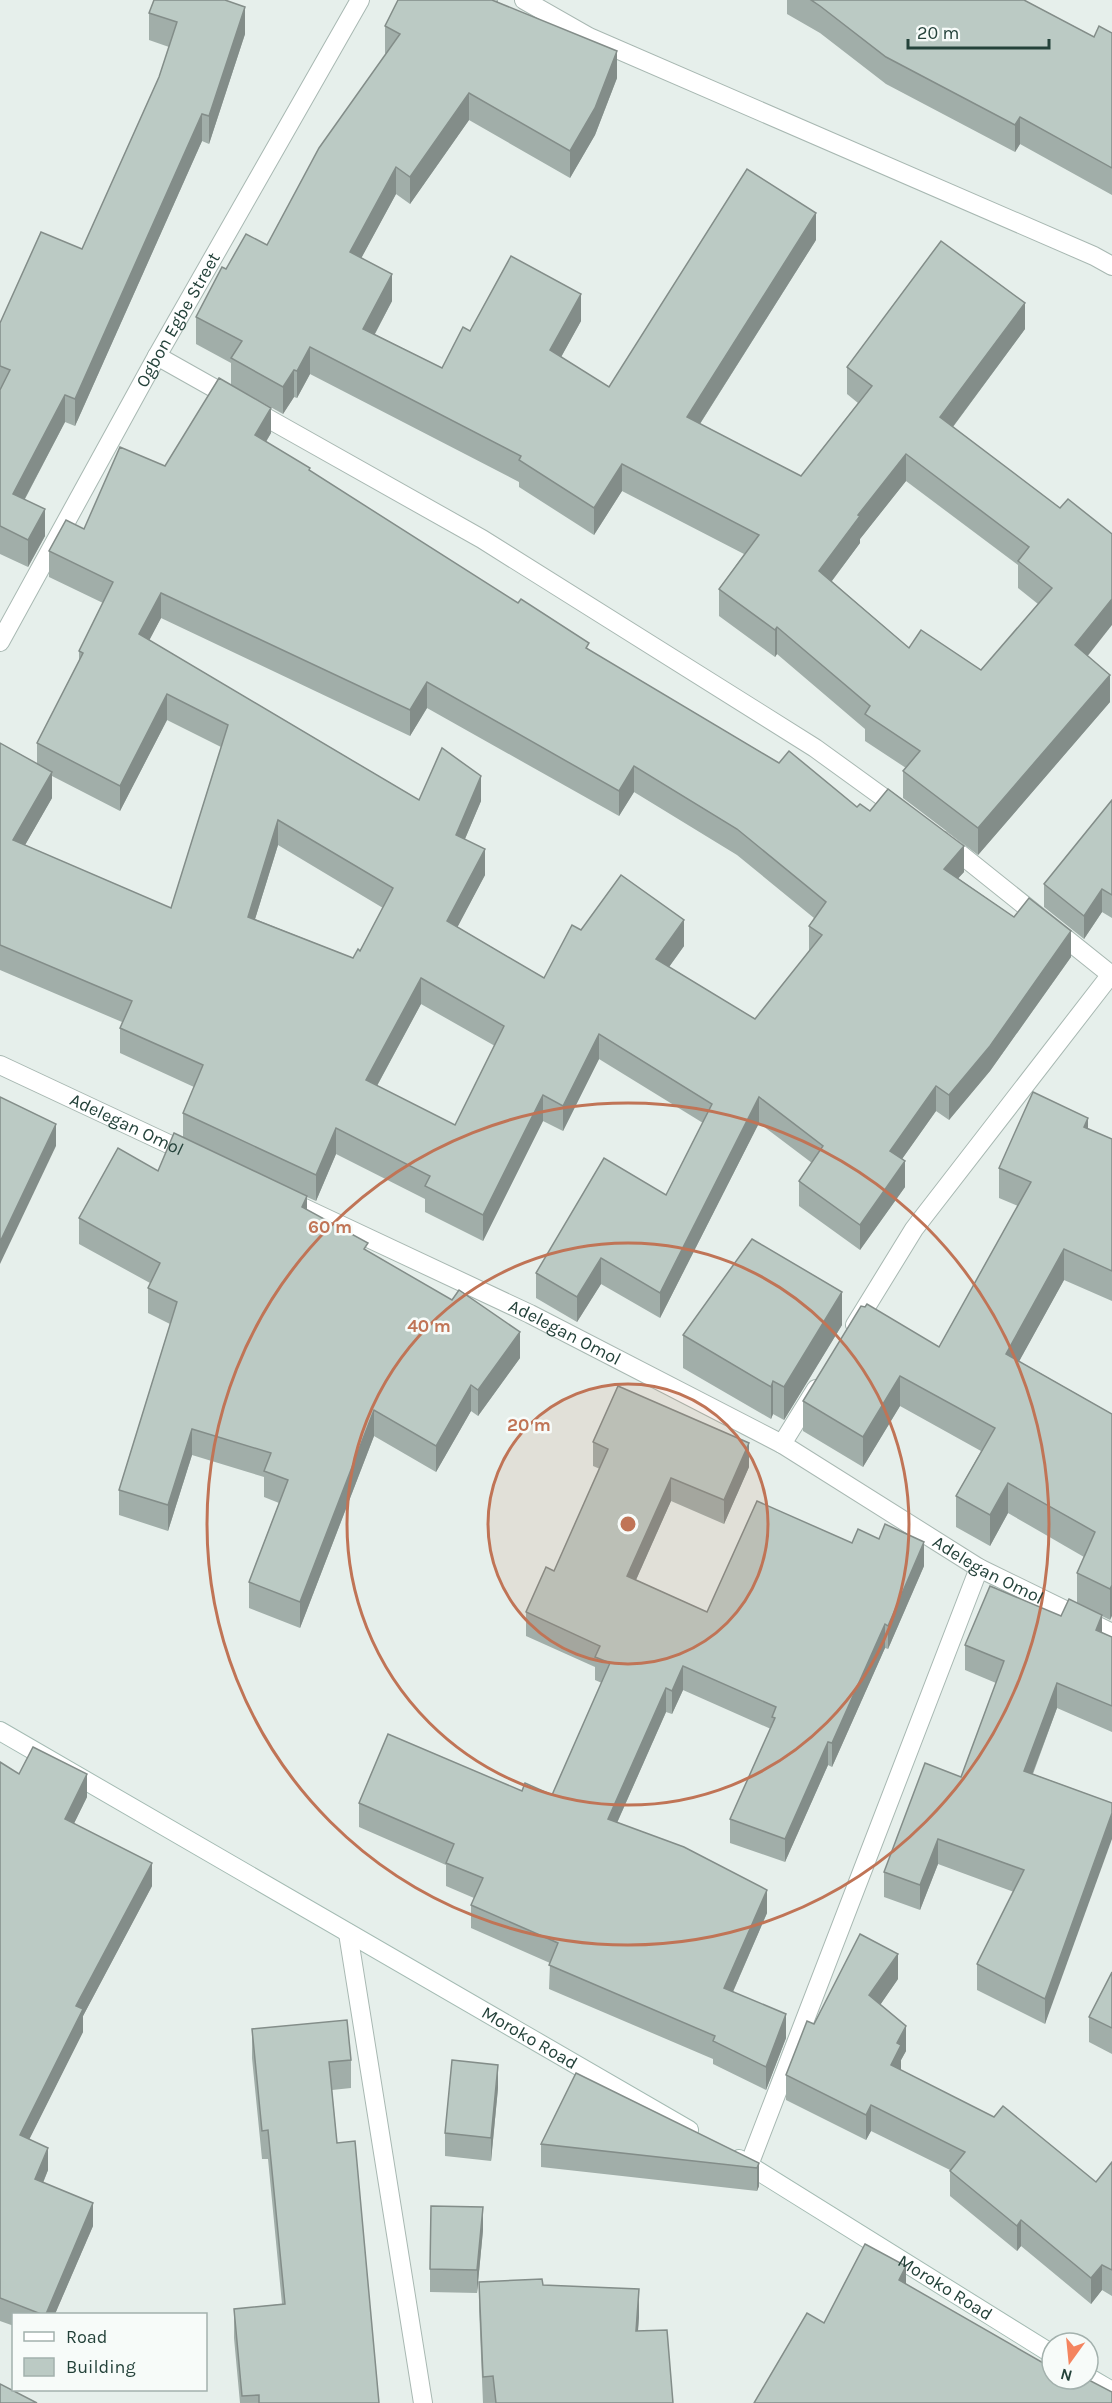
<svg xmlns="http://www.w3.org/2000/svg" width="1112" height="2403" font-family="Karla,sans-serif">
  <rect width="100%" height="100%" fill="#e6efeb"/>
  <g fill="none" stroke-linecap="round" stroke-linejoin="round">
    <g stroke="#a8b8b2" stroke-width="20">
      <g id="street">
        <path d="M 524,0 L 589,37 L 1094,256 L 1112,266"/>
        <path d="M 157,356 L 482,539 L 815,748 L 902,811"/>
        <path id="s1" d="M 0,642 L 157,356 L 360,0"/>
        <path d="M 944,841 L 1110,974"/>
        <path id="s2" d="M 0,1065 L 190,1154"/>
        <path id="s3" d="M 285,1199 L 530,1314 L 782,1444 L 979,1568 L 1112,1633"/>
        <path d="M 855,1325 L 914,1229 L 1112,973"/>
        <path d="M 782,1444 L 816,1389"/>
        <path d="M 348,1933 L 423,2403"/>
        <path d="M 749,2165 L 979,1568"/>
      </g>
    </g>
    <g stroke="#a4bbb3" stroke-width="20">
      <g id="secondary">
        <path id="s4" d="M 0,1731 L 689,2130"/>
        <path id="s5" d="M 739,2159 L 1052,2354"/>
        <path d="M 1088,2377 L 1112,2391"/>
      </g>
    </g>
    <use href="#street" stroke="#fff" stroke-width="18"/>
    <use href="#secondary" stroke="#fff" stroke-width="18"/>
  </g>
  <g fill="#a1aea9" fill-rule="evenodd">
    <path d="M 498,0 L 498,3 L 617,78 L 595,135 L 570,178 L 469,120 L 410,204 L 396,194 L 361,258 L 392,301 L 375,334 L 442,368 L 470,331 L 581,321 L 561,357 L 609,387 L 816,240 L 700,424 L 801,476 L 858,403 L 847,394 L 847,367 L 1025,329 L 953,427 L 1060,508 L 1088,656 L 1110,702 L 978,855 L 903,798 L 903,771 L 906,768 L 865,741 L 865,729 L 777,654 L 775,657 L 719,616 L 719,589 L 744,554 L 622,491 L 594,535 L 519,487 L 519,482 L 310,374 L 297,398 L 294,397 L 283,414 L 231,385 L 231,363 L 196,344 L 196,317 L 226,269 L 267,245 L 386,54 L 385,53 L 385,26 ZM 906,481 L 1018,565 L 1018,588 L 1038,604 L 981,670 L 909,648 L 832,581 L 860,543 L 860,539 Z"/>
    <path d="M 787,0 L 1024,0 L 1094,37 L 1112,33 L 1112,195 L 1020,144 L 1015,152 L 886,84 L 820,33 L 787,14 Z"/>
    <path d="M 149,13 L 245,34 L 209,144 L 202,141 L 75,426 L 65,422 L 25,499 L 45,536 L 28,567 L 0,554 L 0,323 L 82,249 L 159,77 L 169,47 L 149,40 Z"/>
    <path d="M 271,433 L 266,442 L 310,471 L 589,650 L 779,763 L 857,807 L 870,811 L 964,872 L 958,878 L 1071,957 L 990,1071 L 949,1120 L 936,1111 L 902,1159 L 905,1187 L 860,1250 L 799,1206 L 799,1181 L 812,1163 L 759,1123 L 660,1318 L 601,1284 L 577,1322 L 536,1298 L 536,1273 L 666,1195 L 703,1123 L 599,1059 L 563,1131 L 543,1121 L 483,1241 L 425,1212 L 425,1199 L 336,1154 L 316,1201 L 307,1197 L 307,1210 L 520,1358 L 478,1416 L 471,1411 L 436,1472 L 374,1436 L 300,1628 L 249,1608 L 249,1582 L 279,1503 L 264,1497 L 264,1477 L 192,1455 L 168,1531 L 119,1515 L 119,1490 L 170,1324 L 148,1313 L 148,1288 L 150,1283 L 79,1244 L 79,1218 L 158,1171 L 183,1137 L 183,1113 L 194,1087 L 120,1053 L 120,1028 L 122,1022 L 0,970 L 0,743 L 37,764 L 37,743 L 79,661 L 79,651 L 103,603 L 49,577 L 49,551 L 84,529 L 165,466 ZM 161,618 L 410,736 L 427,708 L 619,816 L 634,792 L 737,855 L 814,918 L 809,926 L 809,952 L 755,1019 L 669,967 L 684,946 L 581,930 L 544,978 L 457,927 L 485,875 L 465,839 L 481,801 L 419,800 L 149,640 ZM 167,720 L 221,747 L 171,908 L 25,845 L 52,798 L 52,776 L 120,811 ZM 278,845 L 383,908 L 360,951 L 353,958 L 255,919 ZM 421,1004 L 495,1046 L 455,1125 L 377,1086 Z"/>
    <path d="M 1112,800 L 1112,918 L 1102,912 L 1084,939 L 1044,907 L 1044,884 Z"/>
    <path d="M 1088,1129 L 1112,1139 L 1112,1301 L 1064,1280 L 1019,1361 L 1112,1414 L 1110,1620 L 1102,1616 L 1102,1633 L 1112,1637 L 1112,1732 L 1057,1708 L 1033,1774 L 1112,1803 L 1045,2024 L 977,1990 L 977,1964 L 1014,1892 L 938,1864 L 920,1910 L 884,1897 L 884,1872 L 961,1777 L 996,1683 L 965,1670 L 965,1645 L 1061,1616 L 1077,1603 L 1077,1573 L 1084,1557 L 1008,1513 L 990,1546 L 956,1527 L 956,1496 L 981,1451 L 900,1406 L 863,1467 L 803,1431 L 803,1401 L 939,1347 L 1018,1206 L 999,1198 L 999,1168 Z"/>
    <path d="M 842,1325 L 784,1420 L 773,1414 L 771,1419 L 683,1368 L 683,1335 Z"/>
    <path d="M 593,1442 L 749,1467 L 724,1524 L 671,1501 L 636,1580 L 707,1612 L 852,1543 L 924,1566 L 888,1649 L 885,1648 L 832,1767 L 828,1765 L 785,1862 L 730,1843 L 730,1819 L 771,1729 L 683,1690 L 672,1714 L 666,1712 L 617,1823 L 767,1913 L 733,1992 L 786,2038 L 766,2090 L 713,2064 L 713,2059 L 549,1989 L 550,1963 L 471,1928 L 471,1905 L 474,1898 L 446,1886 L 446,1865 L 359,1827 L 359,1803 L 522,1791 L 552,1795 L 602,1683 L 595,1680 L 595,1667 L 526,1636 L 526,1612 L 554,1571 L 600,1469 L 593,1466 Z"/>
    <path d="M 0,1762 L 19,1774 L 87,1797 L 74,1823 L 152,1886 L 83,2016 L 83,2032 L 29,2139 L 48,2170 L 43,2183 L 93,2226 L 55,2314 L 14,2314 L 14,2326 L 0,2321 Z"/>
    <path d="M 1112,1972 L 1112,2054 L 1089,2042 L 1089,2017 Z"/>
    <path d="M 898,1979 L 880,2005 L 906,2051 L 901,2060 L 901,2070 L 1096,2182 L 1112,2162 L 1112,2296 L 1102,2290 L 1091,2304 L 1021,2246 L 1017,2251 L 950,2196 L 950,2170 L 871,2131 L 866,2140 L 786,2100 L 786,2075 L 814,2024 Z"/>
    <path d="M 252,2029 L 351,2060 L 351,2088 L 332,2090 L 337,2143 L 379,2403 L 240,2403 L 234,2338 L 234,2309 L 282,2304 L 268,2159 L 262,2159 L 252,2058 Z"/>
    <path d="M 498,2088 L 491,2161 L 445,2156 L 445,2133 Z"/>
    <path d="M 541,2144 L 759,2163 L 759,2186 L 757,2191 L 541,2167 Z"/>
    <path d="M 483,2230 L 477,2293 L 430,2292 L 430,2269 Z"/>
    <path d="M 479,2282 L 543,2285 L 639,2316 L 638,2331 L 673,2403 L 483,2403 L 479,2308 Z"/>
  </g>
  <g fill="#838d89">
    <path d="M 245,7 L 245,34 L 209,144 L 209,116 Z"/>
    <path d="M 617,51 L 617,78 L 595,135 L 570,178 L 570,151 Z"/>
    <path d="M 469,93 L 469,120 L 410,204 L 410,177 Z"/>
    <path d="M 202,114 L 202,141 L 75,426 L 75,399 Z"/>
    <path d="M 1020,117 L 1020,144 L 1015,152 L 1015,125 Z"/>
    <path d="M 396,167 L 396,194 L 350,279 L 350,252 Z"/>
    <path d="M 816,213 L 816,240 L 687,444 L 687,417 Z"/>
    <path d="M 392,274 L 392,301 L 363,356 L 363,329 Z"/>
    <path d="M 581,294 L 581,321 L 550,377 L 550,350 Z"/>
    <path d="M 1025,303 L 1025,329 L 940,444 L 940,417 Z"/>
    <path d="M 310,347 L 310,374 L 297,398 L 297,371 Z"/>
    <path d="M 294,370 L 294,397 L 283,414 L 283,387 Z"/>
    <path d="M 65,395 L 65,422 L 13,521 L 13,494 Z"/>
    <path d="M 271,408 L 271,433 L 255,460 L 255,435 Z"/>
    <path d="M 906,454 L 906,481 L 860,539 L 860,543 L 819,598 L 819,571 L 858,515 Z"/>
    <path d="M 622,464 L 622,491 L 594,535 L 594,508 Z"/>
    <path d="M 45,509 L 45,536 L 28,567 L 28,540 Z"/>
    <path d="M 161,593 L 161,618 L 139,660 L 139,634 Z"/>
    <path d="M 1112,599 L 1112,625 L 1075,672 L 1075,645 Z"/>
    <path d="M 777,627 L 777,654 L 775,657 L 775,630 Z"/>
    <path d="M 1110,675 L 1110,702 L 978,855 L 978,828 Z"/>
    <path d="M 427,682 L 427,708 L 410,736 L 410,710 Z"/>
    <path d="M 167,694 L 167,720 L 120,811 L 120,786 Z"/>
    <path d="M 634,766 L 634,792 L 619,816 L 619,791 Z"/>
    <path d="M 52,772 L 52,798 L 13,866 L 13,840 Z"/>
    <path d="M 481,776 L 481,801 L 456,860 L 456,835 Z"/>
    <path d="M 278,820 L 278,845 L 248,942 L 248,917 Z"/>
    <path d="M 964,846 L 964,872 L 944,894 L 944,869 Z"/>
    <path d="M 485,849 L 485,875 L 447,947 L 447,921 Z"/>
    <path d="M 1102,889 L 1102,912 L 1084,939 L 1084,916 Z"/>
    <path d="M 684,920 L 684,946 L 656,985 L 656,959 Z"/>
    <path d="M 1071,931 L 1071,957 L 990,1071 L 949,1120 L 949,1095 Z"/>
    <path d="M 421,978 L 421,1004 L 366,1106 L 366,1080 Z"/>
    <path d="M 599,1034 L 599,1059 L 563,1131 L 563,1106 Z"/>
    <path d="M 936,1086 L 936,1111 L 890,1176 L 890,1151 Z"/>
    <path d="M 543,1095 L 543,1121 L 483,1241 L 483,1215 Z"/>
    <path d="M 759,1097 L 759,1123 L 660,1318 L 660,1293 Z"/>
    <path d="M 1088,1118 L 1088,1148 L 1084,1127 Z"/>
    <path d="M 56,1124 L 56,1146 L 0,1264 L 0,1242 Z"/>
    <path d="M 336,1128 L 336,1154 L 316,1201 L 316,1175 Z"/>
    <path d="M 905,1161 L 905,1187 L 860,1250 L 860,1225 Z"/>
    <path d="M 307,1196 L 307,1222 L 302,1207 Z"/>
    <path d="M 1064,1249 L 1064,1280 L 1006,1385 L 1006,1354 Z"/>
    <path d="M 601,1258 L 601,1284 L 577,1322 L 577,1297 Z"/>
    <path d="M 842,1292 L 842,1325 L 784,1420 L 784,1387 Z"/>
    <path d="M 520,1332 L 520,1358 L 478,1416 L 478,1390 Z"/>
    <path d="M 900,1376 L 900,1406 L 863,1467 L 863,1437 Z"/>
    <path d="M 773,1381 L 773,1414 L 771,1419 L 771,1387 Z"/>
    <path d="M 471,1385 L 471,1411 L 436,1472 L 436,1446 Z"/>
    <path d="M 374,1410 L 374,1436 L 300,1628 L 300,1602 Z"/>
    <path d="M 192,1429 L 192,1455 L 168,1531 L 168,1505 Z"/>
    <path d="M 749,1443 L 749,1467 L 724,1524 L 724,1500 Z"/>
    <path d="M 671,1478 L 671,1501 L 627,1600 L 627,1576 Z"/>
    <path d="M 1008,1483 L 1008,1513 L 990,1546 L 990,1515 Z"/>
    <path d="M 924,1542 L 924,1566 L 888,1649 L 888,1626 Z"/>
    <path d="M 1112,1585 L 1112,1616 L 1110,1620 L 1110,1589 Z"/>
    <path d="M 1102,1615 L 1102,1641 L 1096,1630 Z"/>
    <path d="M 885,1624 L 885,1648 L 832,1767 L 832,1743 Z"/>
    <path d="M 683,1666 L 683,1690 L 672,1714 L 672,1691 Z"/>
    <path d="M 1057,1683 L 1057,1708 L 1024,1796 L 1024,1771 Z"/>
    <path d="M 666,1688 L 666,1712 L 608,1843 L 608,1819 Z"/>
    <path d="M 828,1742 L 828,1765 L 785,1862 L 785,1839 Z"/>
    <path d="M 87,1774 L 87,1797 L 65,1842 L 65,1819 Z"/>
    <path d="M 1112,1813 L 1112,1839 L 1045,2024 L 1045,1999 Z"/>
    <path d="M 938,1839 L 938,1864 L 920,1910 L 920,1885 Z"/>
    <path d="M 152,1863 L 152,1886 L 83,2016 L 83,2032 L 20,2158 L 20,2135 L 76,2006 Z"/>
    <path d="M 767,1890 L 767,1913 L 724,2012 L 724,1988 Z"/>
    <path d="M 898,1954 L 898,1979 L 869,2021 L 869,1995 Z"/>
    <path d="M 786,2014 L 786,2038 L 766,2090 L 766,2067 Z"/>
    <path d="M 906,2026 L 906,2051 L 901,2060 L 901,2071 L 891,2065 L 897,2043 Z"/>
    <path d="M 498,2065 L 498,2088 L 491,2161 L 491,2138 Z"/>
    <path d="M 871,2105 L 871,2131 L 866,2140 L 866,2115 Z"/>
    <path d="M 48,2148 L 48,2170 L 35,2202 L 35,2179 Z"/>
    <path d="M 759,2163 L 759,2186 L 757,2191 L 757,2168 Z"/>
    <path d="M 93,2203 L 93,2226 L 55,2314 L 46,2314 Z"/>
    <path d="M 483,2207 L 483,2230 L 477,2293 L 477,2270 Z"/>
    <path d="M 1021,2220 L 1021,2246 L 1017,2251 L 1017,2226 Z"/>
    <path d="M 1102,2265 L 1102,2290 L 1091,2304 L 1091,2278 Z"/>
    <path d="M 906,2266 L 906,2293 L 899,2280 Z"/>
    <path d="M 639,2289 L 639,2316 L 636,2358 L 636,2331 Z"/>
  </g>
  <g fill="#bbcac4" stroke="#838d89" stroke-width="1.5" fill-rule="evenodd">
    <path d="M 154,0 L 225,0 L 245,7 L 209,116 L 202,114 L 75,399 L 65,395 L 13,494 L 45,509 L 28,540 L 0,526 L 0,390 L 10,370 L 0,366 L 0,323 L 41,232 L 82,249 L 159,77 L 177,22 L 149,13 Z"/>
    <path d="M 398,0 L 492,0 L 617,51 L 595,108 L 570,151 L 469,93 L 410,177 L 396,167 L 350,252 L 392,274 L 363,329 L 442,368 L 463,327 L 470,331 L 511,256 L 581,294 L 550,350 L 609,387 L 747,169 L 816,213 L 687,417 L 801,476 L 872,386 L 847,367 L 941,241 L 1025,303 L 940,417 L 1060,508 L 1068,499 L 1112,534 L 1112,599 L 1075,645 L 1110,675 L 978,828 L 903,771 L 920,751 L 865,714 L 870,706 L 777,627 L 775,630 L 719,589 L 759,535 L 622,464 L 594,508 L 519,460 L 521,456 L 310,347 L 297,371 L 294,370 L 283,387 L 231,358 L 242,341 L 196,317 L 222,267 L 226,269 L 246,234 L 267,245 L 319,148 L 400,34 L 385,26 ZM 906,454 L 1029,547 L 1018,561 L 1052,588 L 981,670 L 921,630 L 909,648 L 819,571 L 860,516 L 858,515 Z"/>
    <path d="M 811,0 L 1024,0 L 1094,37 L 1099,26 L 1112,33 L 1112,168 L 1020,117 L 1015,125 L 886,57 L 820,6 Z"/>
    <path d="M 219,378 L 271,408 L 255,435 L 310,468 L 309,470 L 518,603 L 521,599 L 589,643 L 586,648 L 779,763 L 789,751 L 857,807 L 860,804 L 870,811 L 888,789 L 964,846 L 944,869 L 1014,917 L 1029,898 L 1071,931 L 990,1046 L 949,1095 L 936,1086 L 890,1151 L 905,1161 L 860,1225 L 799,1181 L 823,1146 L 759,1097 L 660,1293 L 601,1258 L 577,1297 L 536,1273 L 604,1158 L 666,1195 L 712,1104 L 599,1034 L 563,1106 L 543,1095 L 483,1215 L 425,1186 L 430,1176 L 336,1128 L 316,1175 L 183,1113 L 203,1065 L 120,1028 L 132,1001 L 0,945 L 0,743 L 52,772 L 13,840 L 171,908 L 228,725 L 167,694 L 120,786 L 37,743 L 83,653 L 79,651 L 113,582 L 49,551 L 66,520 L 84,529 L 120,447 L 165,466 ZM 161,593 L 410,710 L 427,682 L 619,791 L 634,766 L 737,829 L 826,902 L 809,926 L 822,935 L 755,1019 L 656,959 L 684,920 L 621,875 L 581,930 L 572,925 L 544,978 L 447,921 L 485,849 L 456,835 L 481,776 L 442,748 L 419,800 L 139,634 ZM 278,820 L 393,888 L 360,951 L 358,949 L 353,958 L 248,917 ZM 421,978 L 504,1026 L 455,1125 L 366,1080 Z"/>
    <path d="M 1112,800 L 1112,895 L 1102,889 L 1084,916 L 1044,884 Z"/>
    <path d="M 1033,1092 L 1088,1118 L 1084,1127 L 1112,1139 L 1112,1271 L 1064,1249 L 1006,1354 L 1112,1414 L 1112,1585 L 1110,1589 L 1077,1573 L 1095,1532 L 1008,1483 L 990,1515 L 956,1496 L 995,1428 L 900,1376 L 863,1437 L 803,1401 L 861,1306 L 865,1307 L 867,1304 L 939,1347 L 1031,1182 L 999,1168 Z"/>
    <path d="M 0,1097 L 56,1124 L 0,1242 Z"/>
    <path d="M 174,1133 L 307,1196 L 302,1207 L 368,1243 L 364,1249 L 452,1300 L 459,1290 L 520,1332 L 478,1390 L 471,1385 L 436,1446 L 374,1410 L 300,1602 L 249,1582 L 288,1480 L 264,1471 L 271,1453 L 192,1429 L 168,1505 L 119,1490 L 177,1302 L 148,1288 L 160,1263 L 79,1218 L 118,1148 L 158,1171 Z"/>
    <path d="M 752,1239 L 842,1292 L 784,1387 L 773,1381 L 771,1387 L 683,1335 Z"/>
    <path d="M 618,1386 L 749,1443 L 724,1500 L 671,1478 L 627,1576 L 707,1612 L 757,1501 L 852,1543 L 858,1529 L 879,1539 L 885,1524 L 924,1542 L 888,1626 L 885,1624 L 832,1743 L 828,1742 L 785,1839 L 730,1819 L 775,1718 L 772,1717 L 776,1707 L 683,1666 L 672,1691 L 666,1688 L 608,1819 L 684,1847 L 767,1890 L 724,1988 L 786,2014 L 766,2067 L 713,2041 L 715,2036 L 549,1965 L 558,1943 L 471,1905 L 483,1878 L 446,1863 L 454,1844 L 359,1803 L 388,1734 L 522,1791 L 525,1783 L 552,1795 L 610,1663 L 595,1657 L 600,1646 L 526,1612 L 546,1567 L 554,1571 L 608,1449 L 593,1442 Z"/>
    <path d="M 990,1586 L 1061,1616 L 1069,1599 L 1102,1615 L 1096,1630 L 1112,1637 L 1112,1706 L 1057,1683 L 1024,1771 L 1112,1803 L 1112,1813 L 1045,1999 L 977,1964 L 1024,1870 L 938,1839 L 920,1885 L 884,1872 L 925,1763 L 961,1777 L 1004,1661 L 965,1645 Z"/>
    <path d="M 33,1747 L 87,1774 L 65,1819 L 152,1863 L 76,2006 L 83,2009 L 20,2135 L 48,2148 L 35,2179 L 93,2203 L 46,2314 L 41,2314 L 0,2298 L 0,1762 L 19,1774 Z"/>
    <path d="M 860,1934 L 898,1954 L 869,1995 L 906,2026 L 897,2043 L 901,2045 L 891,2065 L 994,2117 L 1003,2106 L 1096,2182 L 1112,2162 L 1112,2270 L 1102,2265 L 1091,2278 L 1021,2220 L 1017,2226 L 950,2171 L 965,2152 L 871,2105 L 866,2115 L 786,2075 L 807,2021 L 814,2024 Z"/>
    <path d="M 1112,1972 L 1112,2028 L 1089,2017 Z"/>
    <path d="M 347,2020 L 351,2060 L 329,2062 L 337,2143 L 355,2141 L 379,2403 L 259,2403 L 259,2395 L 242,2396 L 234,2309 L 285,2304 L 268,2130 L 262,2131 L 252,2029 Z"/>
    <path d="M 452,2060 L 498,2065 L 491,2138 L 445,2133 Z"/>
    <path d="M 576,2073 L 759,2163 L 757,2168 L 541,2144 Z"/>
    <path d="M 431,2206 L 483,2207 L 477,2270 L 430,2269 Z"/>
    <path d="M 865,2244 L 906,2266 L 899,2280 L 1052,2368 L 1052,2379 L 1087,2379 L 1112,2392 L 1112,2403 L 754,2403 L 807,2313 L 824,2323 Z"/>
    <path d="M 542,2279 L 543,2285 L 639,2289 L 636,2331 L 667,2330 L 673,2403 L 496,2403 L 493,2376 L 483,2377 L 479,2282 Z"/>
    <path d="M 0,2384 L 37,2403 L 0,2403 Z"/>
  </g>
  <circle cx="628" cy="1524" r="140" fill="#c07456" fill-opacity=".12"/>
  <g fill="none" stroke="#c07456" stroke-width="3">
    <circle cx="628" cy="1524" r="140"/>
    <circle cx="628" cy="1524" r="281"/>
    <circle cx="628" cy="1524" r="421"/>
  </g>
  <g text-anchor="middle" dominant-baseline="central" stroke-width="5" stroke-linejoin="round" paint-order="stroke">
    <g font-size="18" fill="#24423a" stroke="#f7fbf9">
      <text stroke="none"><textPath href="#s1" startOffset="368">Ogbon Egbe Street</textPath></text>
      <text stroke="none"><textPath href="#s2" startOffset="140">Adelegan Omol</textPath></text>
      <text stroke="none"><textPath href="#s3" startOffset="310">Adelegan Omol</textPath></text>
      <text stroke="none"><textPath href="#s3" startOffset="796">Adelegan Omol</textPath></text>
      <text stroke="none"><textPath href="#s4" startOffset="612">Moroko Road</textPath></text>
      <text stroke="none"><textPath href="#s5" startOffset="243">Moroko Road</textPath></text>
    </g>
  </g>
  <circle cx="628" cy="1524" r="9" fill="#c07456" stroke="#f7fbf9" stroke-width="3"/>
  <g font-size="18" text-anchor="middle" font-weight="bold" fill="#c07456" stroke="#f7fbf9" stroke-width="5" stroke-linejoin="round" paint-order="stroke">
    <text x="330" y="1233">60 m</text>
    <text x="429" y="1332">40 m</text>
    <text x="529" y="1431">20 m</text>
  </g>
  <rect x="12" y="2313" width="195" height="78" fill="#f7fbf9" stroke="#a3b1ad" stroke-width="1.5"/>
  <rect x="24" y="2332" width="30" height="9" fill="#ffffff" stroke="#a3b1ad" stroke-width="1.5"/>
  <text x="66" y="2343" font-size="18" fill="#24423a">Road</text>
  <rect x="24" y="2358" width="30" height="18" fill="#bbcac4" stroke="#a3b1ad" stroke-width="1.5"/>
  <text x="66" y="2373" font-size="18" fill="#24423a">Building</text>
  <g transform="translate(1070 2361) rotate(195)"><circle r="28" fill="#f7fbf9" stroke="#a3b1ad" stroke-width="1.5"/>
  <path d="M0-4.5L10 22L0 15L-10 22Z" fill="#f4845f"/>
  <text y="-9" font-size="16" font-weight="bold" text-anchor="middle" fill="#24423a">N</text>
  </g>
  <path d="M908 39v9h141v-9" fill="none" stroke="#24423a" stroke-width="3"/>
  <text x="917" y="39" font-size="18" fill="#24423a" stroke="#f7fbf9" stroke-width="4.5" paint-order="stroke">20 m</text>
</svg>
